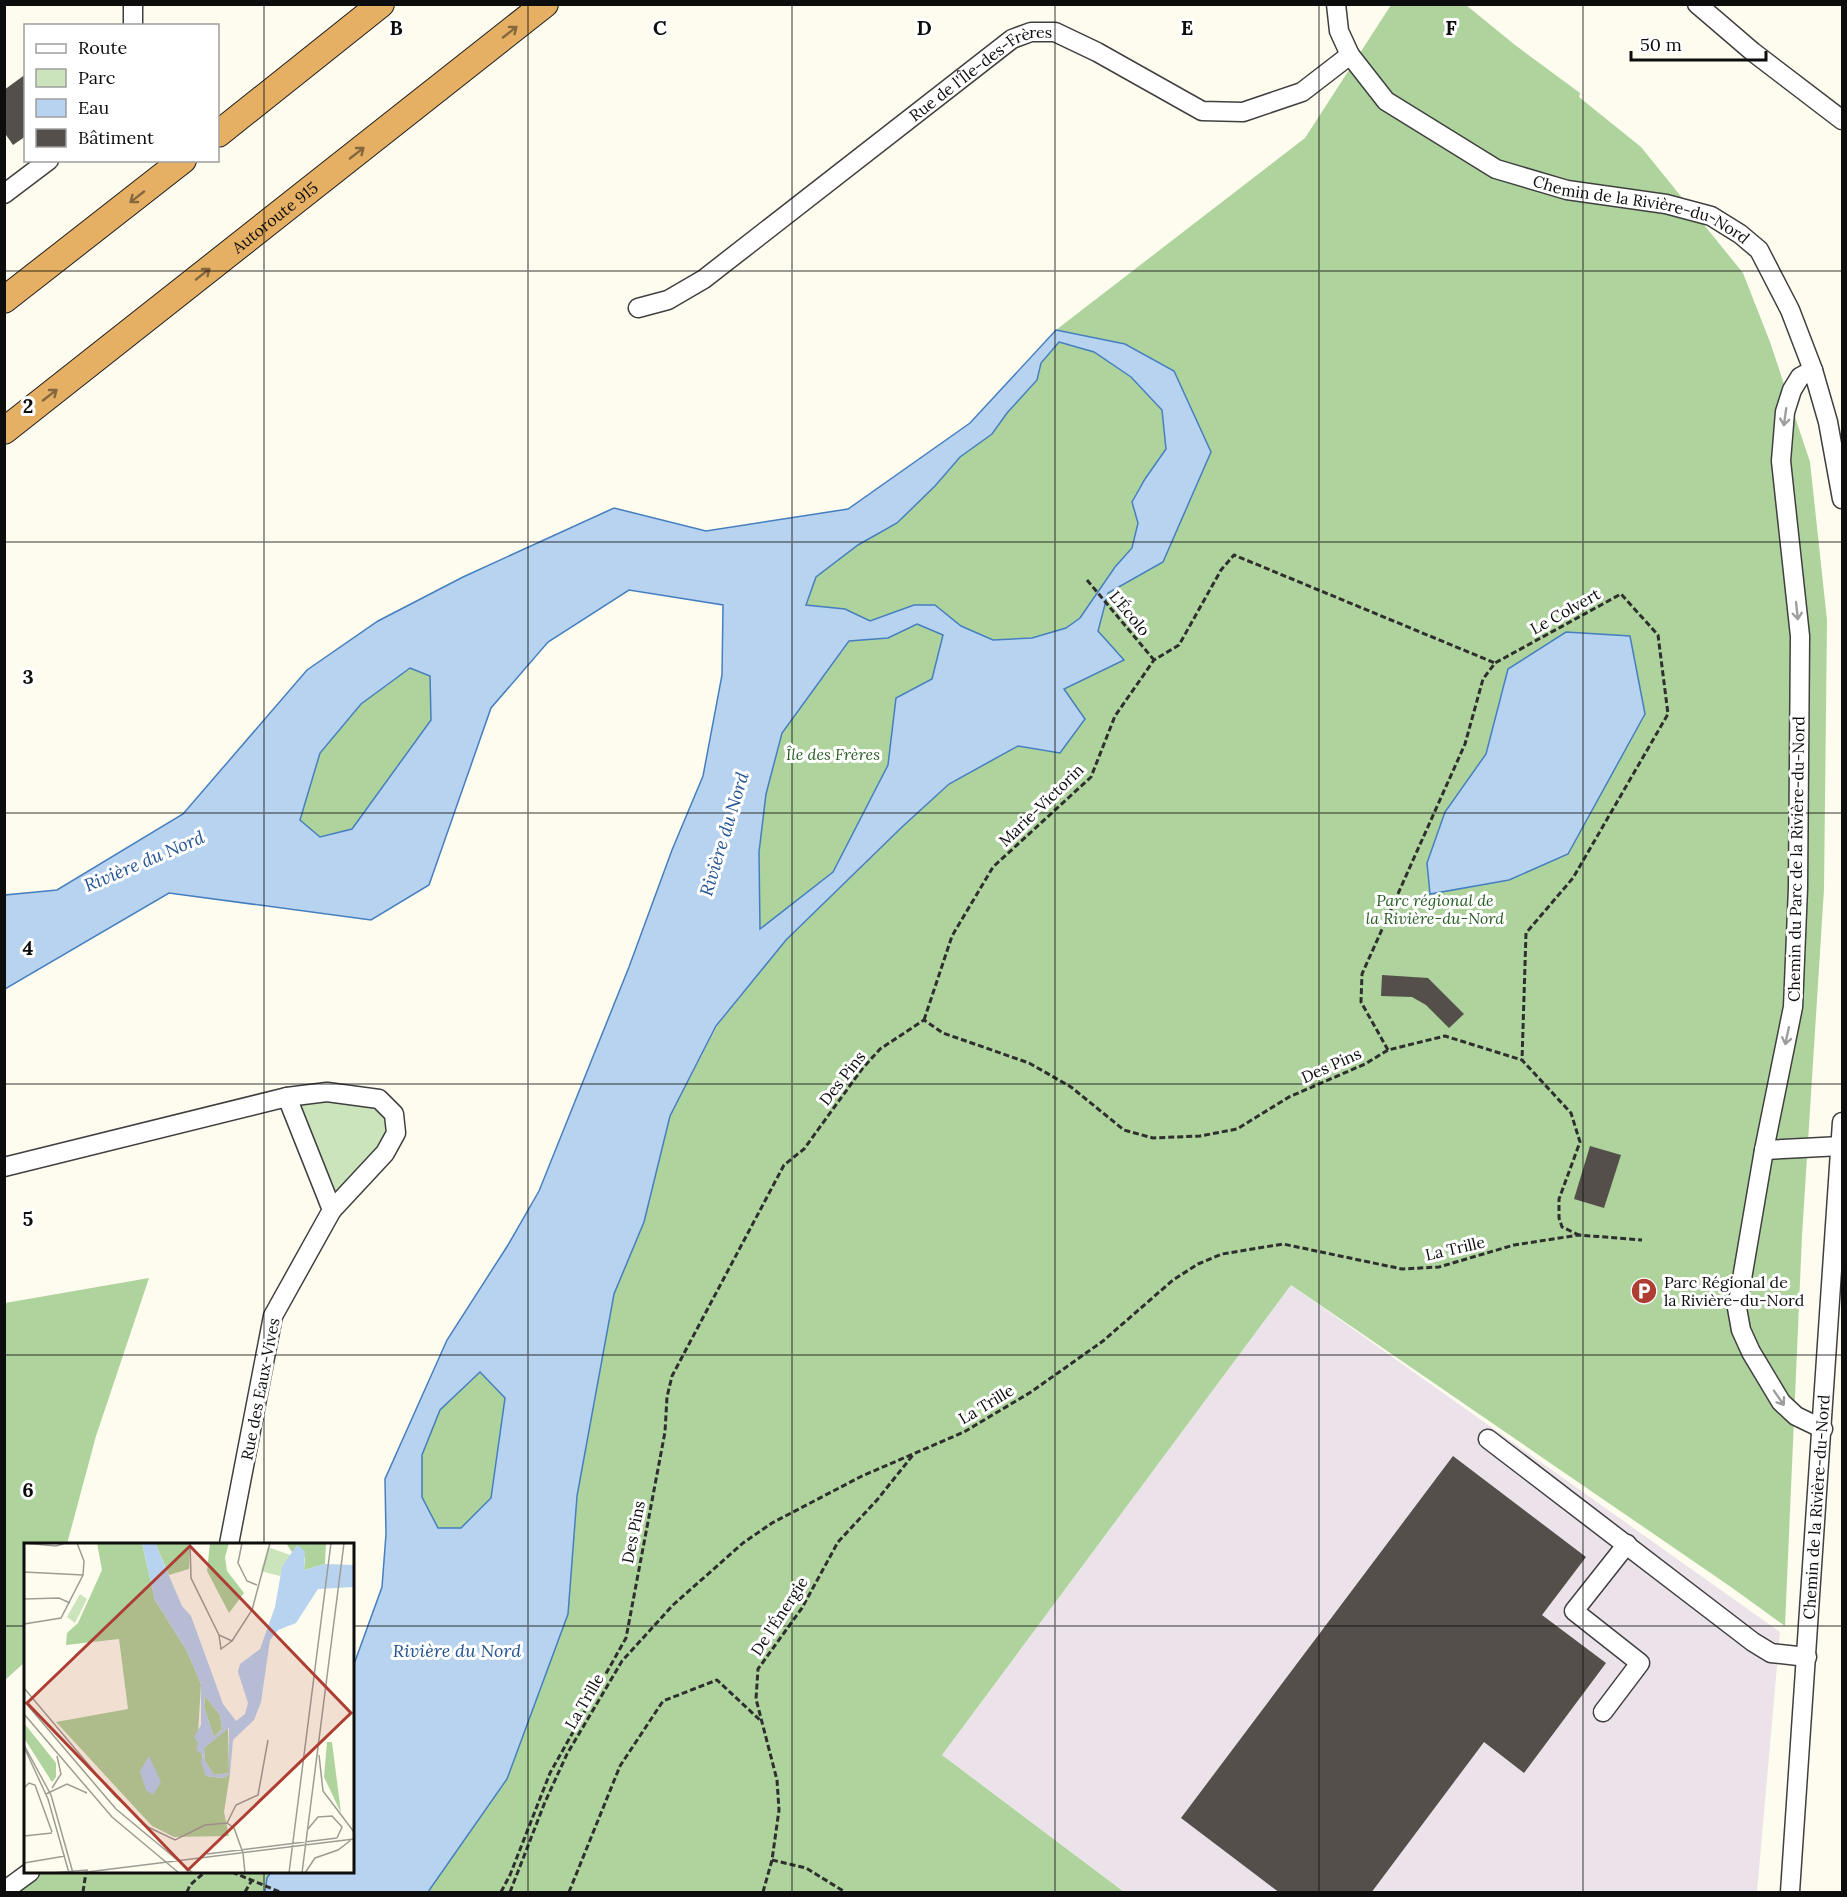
<svg xmlns="http://www.w3.org/2000/svg" width="1847" height="1897" font-family="Lora,serif">
  <rect width="100%" height="100%" fill="#fdfcee"/>
  <path fill="#ebe2ea" d="M 1291,1285 L 1780,1632 L 1757,1892 L 1124,1892 L 942,1755 Z"/>
  <path fill="#cbe4bb" d="M 287,1097 L 379,1099 L 396,1133 L 332,1210 Z"/>
  <g fill="#aed39c">
    <path d="M 1391,5 L 1466,5 L 1515,45 L 1580,93 L 1579,97 L 1641,147 L 1743,273 L 1770,342 L 1810,462 L 1827,620 L 1824,889 L 1802,1236 L 1785,1626 L 1731,1587 L 1291,1285 L 942,1755 L 1124,1892 L 428,1892 L 507,1779 L 568,1614 L 577,1496 L 614,1294 L 644,1222 L 670,1116 L 717,1026 L 786,940 L 902,827 L 949,784 L 1018,746 L 1064,689 L 1098,631 L 1108,593 L 1163,562 L 1211,452 L 1174,371 L 1125,344 L 1056,330 L 1305,138 Z"/>
    <path d="M 1059,342 L 1094,352 L 1131,377 L 1162,410 L 1166,449 L 1145,479 L 1132,502 L 1138,523 L 1132,548 L 1115,567 L 1080,618 L 1066,628 L 1032,638 L 993,640 L 961,626 L 935,605 L 914,605 L 870,622 L 845,609 L 806,605 L 816,577 L 858,545 L 897,523 L 935,486 L 960,457 L 992,434 L 1007,413 L 1037,380 L 1041,363 Z"/>
    <path d="M 917,624 L 943,635 L 932,679 L 896,698 L 888,765 L 833,872 L 760,930 L 759,852 L 766,794 L 782,733 L 850,641 L 888,638 Z"/>
    <path d="M 410,668 L 430,676 L 431,720 L 352,829 L 320,837 L 300,820 L 319,753 L 361,704 Z"/>
    <path d="M 149,1278 L 96,1436 L 67,1544 L 26,1544 L 25,1662 L 5,1680 L 5,1303 Z"/>
    <path d="M 480,1372 L 506,1398 L 491,1498 L 461,1528 L 438,1528 L 422,1497 L 422,1456 L 440,1410 Z"/>
    <path d="M 30,1872 L 271,1872 L 267,1878 L 265,1892 L 5,1892 Z"/>
  </g>
  <g fill="#b7d3f0" stroke="#467fbf" stroke-width="1.5" fill-rule="evenodd">
    <path d="M 1056,330 L 1125,344 L 1174,371 L 1211,452 L 1163,562 L 1108,593 L 1098,631 L 1124,660 L 1064,689 L 1085,719 L 1060,753 L 1018,746 L 949,784 L 902,827 L 786,940 L 716,1026 L 670,1116 L 644,1222 L 614,1294 L 577,1496 L 568,1614 L 507,1779 L 428,1892 L 265,1892 L 267,1878 L 271,1872 L 352,1872 L 353,1667 L 382,1587 L 386,1534 L 385,1479 L 447,1340 L 508,1245 L 539,1191 L 629,967 L 672,850 L 703,776 L 722,675 L 723,605 L 629,590 L 548,642 L 491,708 L 429,885 L 371,920 L 169,893 L 5,989 L 5,895 L 57,890 L 183,814 L 307,670 L 378,621 L 463,577 L 614,508 L 706,531 L 848,509 L 970,423 ZM 1059,342 L 1094,352 L 1131,377 L 1162,410 L 1166,449 L 1145,479 L 1132,502 L 1138,523 L 1132,548 L 1115,567 L 1080,618 L 1066,628 L 1032,638 L 993,640 L 961,626 L 935,605 L 914,605 L 870,621 L 845,609 L 806,605 L 816,577 L 858,545 L 897,523 L 935,486 L 960,457 L 992,434 L 1007,413 L 1037,380 L 1041,363 ZM 917,624 L 943,635 L 932,679 L 896,698 L 888,765 L 833,872 L 760,929 L 759,852 L 766,794 L 782,733 L 849,641 L 888,638 ZM 410,668 L 430,676 L 431,720 L 352,829 L 320,837 L 300,820 L 320,753 L 361,704 ZM 480,1372 L 505,1398 L 491,1498 L 461,1528 L 438,1528 L 422,1497 L 422,1455 L 440,1410 Z"/>
    <path d="M 1566,632 L 1630,636 L 1645,714 L 1568,854 L 1509,880 L 1430,894 L 1427,863 L 1445,812 L 1486,754 L 1508,669 Z"/>
  </g>
  <g fill="#544f4a">
    <path d="M 26,74 L 26,136 L 13,145 L 4,132 L 4,90 Z"/>
    <path d="M 1382,975 L 1428,978 L 1464,1014 L 1449,1028 L 1426,1005 L 1412,997 L 1381,996 Z"/>
    <path d="M 1590,1146 L 1621,1155 L 1604,1208 L 1574,1199 Z"/>
    <path d="M 1453,1456 L 1586,1557 L 1542,1615 L 1606,1663 L 1524,1773 L 1484,1742 L 1371,1893 L 1280,1893 L 1181,1818 Z"/>
  </g>
  <g fill="none" stroke-linecap="round" stroke-linejoin="round">
    <g stroke="#404040" stroke-width="21">
      <g id="minor">
        <path d="M 133,4 L 133,26"/>
        <path id="s1" d="M 1336,4 L 1339,31 L 1350,55 L 1386,101 L 1496,169 L 1567,190 L 1666,204 L 1711,216 L 1740,234 L 1759,250 L 1790,310 L 1813,370 L 1828,422 L 1842,499"/>
        <path d="M 1697,4 L 1753,52 L 1842,120"/>
        <path d="M 4,194 L 49,160"/>
        <path id="s2" d="M 638,308 L 668,300 L 704,279 L 1012,39 L 1031,32 L 1055,32 L 1097,52 L 1202,111 L 1243,112 L 1302,92 L 1350,55"/>
        <path d="M 1813,370 L 1800,377 L 1792,390 L 1785,412 L 1781,461 L 1800,636 L 1798,888 L 1793,1007 L 1764,1150 L 1737,1308 L 1741,1330 L 1751,1352 L 1781,1402 L 1796,1416 L 1823,1429"/>
        <path d="M 287,1097 L 327,1092 L 379,1099 L 394,1114 L 396,1133 L 385,1153 L 332,1210"/>
        <path d="M 1764,1150 L 1841,1146"/>
        <path d="M 4,1167 L 287,1097 L 332,1210 L 273,1316 L 229,1544"/>
        <path d="M 1488,1439 L 1753,1642 L 1771,1653 L 1807,1657"/>
        <path d="M 1603,1712 L 1640,1663 L 1574,1611 L 1627,1544"/>
        <path d="M 4,1891 L 30,1872"/>
        <path id="s3" d="M 1790,1892 L 1842,1122"/>
      </g>
    </g>
    <g stroke="#1e1e1e" stroke-width="28">
      <g id="highway">
        <path d="M 218,134 L 381,4"/>
        <path d="M 4,300 L 183,160"/>
        <path id="s4" d="M 4,431 L 545,4"/>
      </g>
    </g>
    <g stroke="#2f2f2f" stroke-width="3" stroke-dasharray="6 3" stroke-linecap="butt">
      <path d="M 1087,580 L 1154,660"/>
      <path d="M 924,1020 L 952,936 L 993,867 L 1091,777 L 1115,716 L 1154,660 L 1179,645 L 1221,570 L 1234,555 L 1495,663"/>
      <path d="M 1388,1050 L 1361,1002 L 1362,974 L 1465,744 L 1483,679 L 1495,663 L 1621,594 L 1658,635 L 1668,714 L 1573,878 L 1526,933 L 1522,1060"/>
      <path d="M 772,1860 L 806,1868 L 845,1892"/>
      <path d="M 232,1872 L 280,1892"/>
      <path d="M 83,1892 L 86,1872"/>
      <path d="M 187,1892 L 190,1885 L 205,1872"/>
      <path d="M 245,1892 L 252,1880"/>
      <path d="M 501,1892 L 510,1875 L 550,1773 L 626,1638 L 665,1432 L 667,1397 L 672,1376 L 784,1165 L 804,1149 L 862,1069 L 880,1049 L 924,1020 L 943,1033 L 1029,1063 L 1071,1087 L 1124,1130 L 1153,1138 L 1200,1136 L 1237,1129 L 1289,1097 L 1365,1064 L 1388,1050 L 1445,1036 L 1522,1060 L 1571,1113 L 1580,1142 L 1559,1199 L 1559,1218 L 1562,1227 L 1579,1235"/>
      <path d="M 510,1892 L 545,1802 L 567,1754 L 622,1661 L 673,1605 L 743,1543 L 772,1523 L 862,1476 L 964,1432 L 1031,1392 L 1103,1341 L 1173,1280 L 1198,1264 L 1222,1254 L 1283,1244 L 1402,1269 L 1439,1267 L 1514,1245 L 1579,1235 L 1642,1240"/>
      <path d="M 569,1892 L 620,1766 L 663,1701 L 717,1680 L 761,1721"/>
      <path d="M 763,1892 L 772,1860 L 779,1810 L 777,1780 L 756,1699 L 758,1669 L 802,1608 L 838,1542 L 877,1500 L 913,1455"/>
    </g>
    <use href="#minor" stroke="#fff" stroke-width="18"/>
    <use href="#highway" stroke="#e6b064" stroke-width="26"/>
  </g>
  <defs><path id="oneway-shaft" d="M-6 0H5M1.5-3L5.5 0L1.5 3" fill="none" stroke-width="1.6" stroke-linecap="round" stroke-linejoin="round" transform="scale(1.5)"/></defs>
  <g stroke="#84673d">
    <use href="#oneway-shaft" transform="translate(510 32) rotate(-38)"/>
    <use href="#oneway-shaft" transform="translate(357 153) rotate(-38)"/>
    <use href="#oneway-shaft" transform="translate(137 197) rotate(142)"/>
    <use href="#oneway-shaft" transform="translate(203 274) rotate(-38)"/>
    <use href="#oneway-shaft" transform="translate(50 395) rotate(-38)"/>
  </g>
  <g stroke="#9e9e9e">
    <use href="#oneway-shaft" transform="translate(1785 417) rotate(98)"/>
    <use href="#oneway-shaft" transform="translate(1797 611) rotate(84)"/>
    <use href="#oneway-shaft" transform="translate(1787 1036) rotate(102)"/>
    <use href="#oneway-shaft" transform="translate(1779 1398) rotate(55)"/>
  </g>
  <path fill="none" stroke="#0d0d0d" stroke-width="1.5" stroke-opacity="0.55" d="M 264,4 L 264,1544M 528,4 L 528,1892M 792,4 L 792,1892M 1055,4 L 1055,1892M 1319,4 L 1319,1892M 1583,4 L 1583,1892M 4,271 L 1842,271M 4,542 L 1842,542M 4,813 L 1842,813M 4,1084 L 1842,1084M 4,1355 L 1842,1355M 4,1626 L 26,1626M 352,1626 L 1842,1626M 264,1872 L 264,1892"/>
  <defs>
    <g id="parking-disc" transform="scale(1.35)"><circle r="9.5" fill="#ae3d33" stroke="#fff"/><path d="M-3.5-5.5H1a3.5 3.5 0 0 1 0 7H-1V5.5H-3.5ZM-1-3.4V-.6H.8a1.4 1.4 0 0 0 0-2.8Z" fill="#fff"/></g>
  </defs>
  <g fill-rule="evenodd">
    <use href="#parking-disc" x="1644" y="1291"/>
  </g>
  <g text-anchor="middle" dominant-baseline="central" stroke-width="6" stroke-linejoin="round" paint-order="stroke">
    <g font-size="16" fill="#0d0d0d" stroke="#fff">
      <text stroke="none"><textPath href="#s2" startOffset="420">Rue de l'Île-des-Frères</textPath></text>
      <text stroke="none"><textPath href="#s1" startOffset="393">Chemin de la Rivière-du-Nord</textPath></text>
      <text stroke="none"><textPath href="#s4" startOffset="345">Autoroute 915</textPath></text>
      <text transform="translate(1565 611) rotate(-29)">Le Colvert</text>
      <text transform="translate(1130 613) rotate(50)">L'Écolo</text>
      <text transform="translate(1041 805) rotate(-44)">Marie-Victorin</text>
      <text transform="translate(1796 859) rotate(-89)">Chemin du Parc de la Rivière-du-Nord</text>
      <text transform="translate(1331 1065) rotate(-24)">Des Pins</text>
      <text transform="translate(842 1078) rotate(-52)">Des Pins</text>
      <text transform="translate(1455 1248) rotate(-13)">La Trille</text>
      <text transform="translate(260 1389) rotate(-79)">Rue des Eaux-Vives</text>
      <text transform="translate(986 1404) rotate(-31)">La Trille</text>
      <text stroke="none"><textPath href="#s3" startOffset="386">Chemin de la Rivière-du-Nord</textPath></text>
      <text transform="translate(633 1532) rotate(-79)">Des Pins</text>
      <text transform="translate(779 1616) rotate(-57)">De l'Énergie</text>
      <text transform="translate(584 1701) rotate(-60)">La Trille</text>
    </g>
    <g font-size="16" font-style="italic" fill="#285e24" stroke="#fff">
      <text x="833" y="754">Île des Frères</text>
      <text x="1435" y="900">Parc régional de<tspan x="1435" dy="18">la Rivière-du-Nord</tspan></text>
    </g>
    <g font-size="16" fill="#0d0d0d" stroke="#fff" text-anchor="start">
      <text x="1664" y="1282">Parc Régional de<tspan x="1664" dy="18">la Rivière-du-Nord</tspan></text>
    </g>
    <g font-size="18" font-style="italic" fill="#235392" stroke="#fff">
      <text transform="translate(724 834) rotate(-73)">Rivière du Nord</text>
      <text transform="translate(144 861) rotate(-23)">Rivière du Nord</text>
      <text x="457" y="1650">Rivière du Nord</text>
    </g>
  </g>
  <g transform="translate(24 1543)">
    <rect width="330" height="330" fill="#fdfcee"/>
    <path d="M 244,4 L 266,12 L 256,33 L 237,28 ZM 56,51 L 63,56 L 51,80 L 43,74 Z" fill="#cbe4bb"/>
    <path d="M 73,0 L 118,0 L 131,57 L 163,108 L 177,141 L 174,191 L 182,233 L 199,235 L 206,231 L 200,269 L 205,293 L 150,294 L 128,283 L 32,179 L 104,166 L 95,96 L 42,102 L 43,90 L 54,80 L 78,27 ZM 131,0 L 166,0 L 165,26 L 145,32 ZM 186,0 L 205,0 L 201,14 L 203,28 L 220,50 L 205,70 L 183,28 ZM 262,0 L 302,0 L 301,21 L 280,27 L 281,15 L 274,3 L 268,9 ZM 181,153 L 196,172 L 198,186 L 190,194 L 180,164 ZM 0,180 L 32,220 L 32,234 L 28,239 L 0,195 ZM 204,185 L 205,230 L 190,232 L 181,218 L 180,205 ZM 303,199 L 308,199 L 317,270 L 300,234 Z" fill="#aed39c"/>
    <path d="M 118,0 L 131,0 L 158,63 L 167,73 L 199,161 L 212,178 L 221,171 L 224,160 L 214,129 L 216,121 L 236,106 L 251,64 L 258,24 L 268,9 L 273,2 L 281,8 L 280,27 L 301,21 L 330,22 L 330,44 L 294,46 L 272,80 L 254,87 L 246,97 L 237,159 L 230,177 L 209,197 L 206,231 L 199,235 L 182,233 L 177,219 L 179,212 L 172,207 L 174,200 L 170,194 L 177,182 L 177,141 L 163,108 L 131,57 ZM 181,153 L 196,172 L 198,186 L 190,194 L 180,164 ZM 205,185 L 205,230 L 190,232 L 181,218 L 180,205 ZM 125,213 L 137,239 L 129,252 L 122,247 L 116,228 Z" fill="#b7d3f0" fill-rule="evenodd"/>
    <path fill="none" stroke="#9d9c94" stroke-width="1.5" d="M 0,0 L 32,3 L 42,0M 166,0 L 167,35 L 195,92 L 208,98 L 228,67 L 246,0M 218,0 L 214,20 L 223,38 L 233,42M 0,29 L 59,32M 0,56 L 35,55 L 46,60M 0,81 L 37,75 L 59,32 L 60,18 L 53,0M 195,92 L 197,106 L 208,98M 0,145 L 90,252 L 124,284 L 151,297 L 181,282 L 203,280 L 210,285 L 219,310M 0,158 L 92,266 L 169,330M 0,171 L 88,274 L 155,330M 0,202 L 27,252 L 49,330M 1,206 L 24,256 L 45,330M 295,212 L 299,248 L 330,289M 0,245 L 5,240 L 11,242 L 28,289M 28,245 L 37,231 L 33,213M 22,251 L 43,241 L 63,250M 203,280 L 212,262 L 234,252 L 244,197M 284,286 L 294,274 L 308,273 L 318,284 L 313,295M 0,293 L 28,290M 219,310 L 221,330M 183,311 L 313,295M 0,320 L 41,313M 26,330 L 64,327M 55,330 L 330,296M 265,330 L 307,0M 278,330 L 320,0M 281,330 L 291,315 L 314,307 L 327,297"/>
    <path fill="#ae3d33" fill-opacity="0.15" stroke="#ae3d33" stroke-width="3" d="M 166,3 L 327,170 L 164,327 L 3,160 Z"/>
    <rect width="330" height="330" fill="none" stroke="#0d0d0d" stroke-width="3"/>
  </g>
  <g font-size="20" text-anchor="middle" font-weight="bold" fill="#0d0d0d" stroke="#fff" stroke-width="6" stroke-linejoin="round" paint-order="stroke">
    <text x="396" y="35">B</text>
    <text x="660" y="35">C</text>
    <text x="924" y="35">D</text>
    <text x="1187" y="35">E</text>
    <text x="1451" y="35">F</text>
    <text x="28" y="413">2</text>
    <text x="28" y="684">3</text>
    <text x="28" y="955">4</text>
    <text x="28" y="1226">5</text>
    <text x="28" y="1497">6</text>
  </g>
  <rect width="1847" height="1897" fill="none" stroke="#0d0d0d" stroke-width="12"/>
  <rect x="24" y="24" width="195" height="138" fill="#ffffff" stroke="#9e9e9e" stroke-width="1.5"/>
  <rect x="36" y="44" width="30" height="9" fill="#ffffff" stroke="#9e9e9e" stroke-width="1.5"/>
  <text x="78" y="54" font-size="18" fill="#0d0d0d">Route</text>
  <rect x="36" y="69" width="30" height="18" fill="#cbe4bb" stroke="#9e9e9e" stroke-width="1.5"/>
  <text x="78" y="84" font-size="18" fill="#0d0d0d">Parc</text>
  <rect x="36" y="99" width="30" height="18" fill="#b7d3f0" stroke="#9e9e9e" stroke-width="1.5"/>
  <text x="78" y="114" font-size="18" fill="#0d0d0d">Eau</text>
  <rect x="36" y="129" width="30" height="18" fill="#544f4a" stroke="#9e9e9e" stroke-width="1.5"/>
  <text x="78" y="144" font-size="18" fill="#0d0d0d">Bâtiment</text>
  <path d="M1631 51v9h135v-9" fill="none" stroke="#0d0d0d" stroke-width="3"/>
  <text x="1640" y="51" font-size="18" fill="#0d0d0d" stroke="#ffffff" stroke-width="4.5" paint-order="stroke">50 m</text>
</svg>
